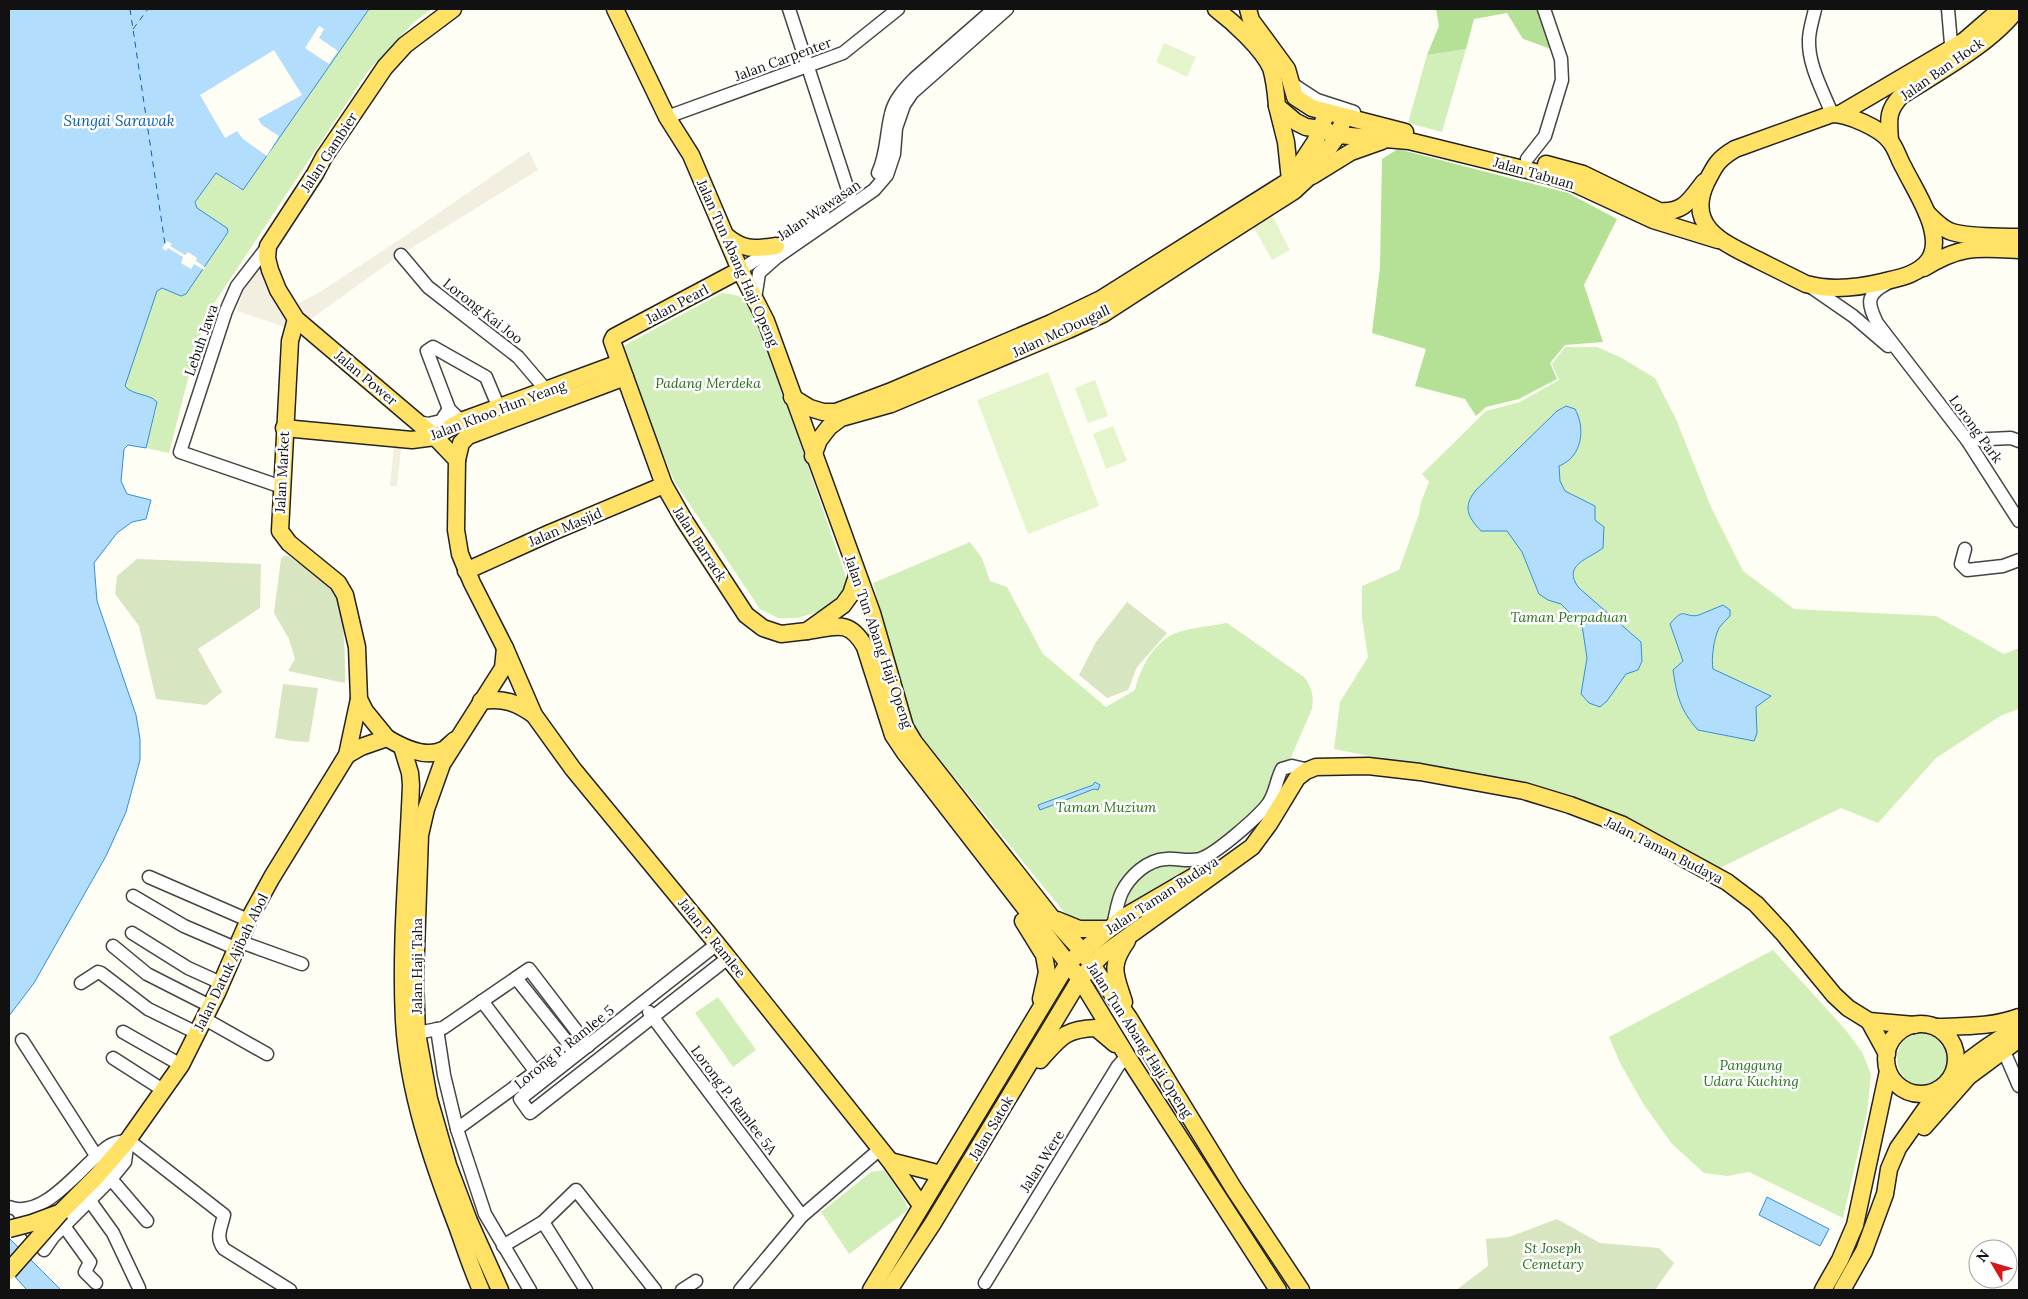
<svg xmlns="http://www.w3.org/2000/svg" width="2028" height="1299" font-family="Lora,serif">
  <rect width="100%" height="100%" fill="#fffef5"/>
  <g fill="#d2efb9">
    <path d="M 369,9 L 432,9 L 414,22 L 368,71 L 211,308 L 198,340 L 169,453 L 146,448 L 156,409 L 154,399 L 130,391 L 125,386 L 157,291 L 162,288 L 181,296 L 186,294 L 228,232 L 197,208 L 195,202 L 216,173 L 240,190 L 243,190 Z"/>
    <path d="M 1466,49 L 1442,132 L 1408,123 L 1427,55 Z"/>
    <path d="M 722,293 C 744,295 749,300 758,320 L 847,580 L 838,600 L 825,609 L 811,614 L 797,618 L 778,618 L 760,609 L 674,481 L 622,352 L 625,345 Z"/>
    <path d="M 1565,347 L 1597,347 L 1620,357 L 1655,378 L 1676,419 L 1711,507 L 1743,571 L 1794,609 L 1936,616 L 2004,654 L 2019,648 L 2019,709 L 2002,715 L 1936,758 L 1878,823 L 1841,808 L 1712,872 L 1674,845 L 1450,772 L 1334,749 L 1340,702 L 1368,657 L 1362,618 L 1362,586 L 1399,570 L 1419,514 L 1421,502 L 1429,482 L 1422,474 L 1486,411 L 1520,402 L 1559,380 L 1552,364 Z"/>
    <path d="M 970,542 L 982,558 L 990,581 L 1007,587 L 1043,654 L 1106,707 L 1135,690 C 1140,669 1152,645 1173,634 C 1187,628 1211,626 1227,623 L 1304,677 C 1312,688 1314,695 1312,709 L 1269,808 L 1257,825 L 1241,840 L 1185,877 L 1126,910 L 1098,922 L 1080,922 L 1064,912 L 917,731 L 912,722 L 873,583 Z"/>
    <path d="M 1773,950 L 1844,1028 L 1862,1052 L 1871,1074 L 1867,1113 L 1843,1218 L 1749,1172 L 1727,1176 L 1704,1173 L 1672,1144 L 1644,1105 L 1620,1063 L 1609,1037 Z"/>
    <path d="M 718,997 L 756,1050 L 733,1067 L 695,1013 Z"/>
    <circle cx="1924" cy="1059" r="27"/>
    <path d="M 884,1170 L 905,1201 L 908,1210 L 849,1254 L 821,1212 L 871,1172 Z"/>
  </g>
  <g fill="#b4e196">
    <path d="M 1436,9 L 1537,9 L 1551,49 L 1523,39 L 1507,13 L 1474,19 L 1466,49 L 1427,55 L 1439,26 Z"/>
    <path d="M 1398,149 L 1568,193 L 1617,219 L 1584,285 L 1603,342 L 1565,345 L 1550,363 L 1557,379 L 1519,399 L 1486,407 L 1476,416 L 1465,399 L 1415,386 L 1426,349 L 1372,333 L 1380,267 L 1382,159 Z"/>
  </g>
  <g fill="#d8e5c1">
    <path d="M 284,556 L 288,556 C 299,564 324,579 331,588 C 346,609 345,657 345,683 L 288,671 L 295,659 L 289,639 L 274,613 L 281,559 Z"/>
    <path d="M 137,559 L 261,564 L 260,608 L 198,649 L 222,692 L 206,705 L 156,699 L 139,626 L 115,594 L 117,576 Z"/>
    <path d="M 1127,602 L 1167,633 L 1137,667 L 1128,690 L 1107,698 L 1079,675 L 1096,642 Z"/>
    <path d="M 283,684 L 318,688 L 309,742 L 292,741 L 275,738 Z"/>
    <path d="M 1557,1219 L 1600,1243 L 1659,1248 L 1674,1263 L 1655,1290 L 1456,1290 L 1488,1266 L 1486,1239 L 1509,1237 Z"/>
  </g>
  <g fill="#e4f5cc">
    <path d="M 1164,43 L 1196,57 L 1187,77 L 1156,62 Z"/>
    <path d="M 1272,215 L 1290,250 L 1272,260 L 1253,226 Z"/>
    <path d="M 1048,372 L 1099,506 L 1028,534 L 977,400 Z"/>
    <path d="M 1095,380 L 1108,416 L 1088,423 L 1075,388 Z"/>
    <path d="M 1113,426 L 1127,461 L 1106,469 L 1093,434 Z"/>
  </g>
  <g fill="#f2eee0">
    <path d="M 529,151 L 538,170 L 397,257 L 304,324 L 293,306 L 320,292 L 405,236 Z"/>
    <path d="M 261,264 L 274,298 L 287,320 L 285,327 L 237,311 L 244,287 Z"/>
    <path d="M 402,439 L 397,486 L 390,486 L 394,445 Z"/>
  </g>
  <g fill="#b3ddfc" stroke="#338edb">
    <path d="M 9,9 L 369,9 L 243,190 L 216,173 L 195,202 L 197,208 L 227,228 L 228,232 L 186,294 L 181,296 L 162,288 L 157,291 L 125,386 C 133,396 149,393 157,402 L 146,448 L 128,445 L 124,449 L 121,481 L 127,494 L 151,500 L 146,519 L 132,522 L 117,533 L 94,563 L 97,601 L 136,715 L 140,739 L 140,760 L 126,812 L 106,856 L 34,983 L 9,1016 Z"/>
    <path d="M 1566,406 L 1575,409 C 1586,429 1582,457 1559,466 L 1560,481 L 1565,491 L 1595,506 L 1595,520 L 1604,527 L 1603,548 C 1589,559 1561,565 1579,588 L 1641,642 L 1642,661 L 1638,670 L 1626,674 L 1607,701 L 1600,707 L 1589,703 L 1581,694 L 1587,658 L 1582,625 L 1561,604 L 1548,600 L 1539,594 L 1522,552 L 1507,531 L 1481,531 C 1468,517 1462,507 1476,490 L 1557,411 Z"/>
    <path d="M 1723,605 L 1730,610 L 1730,616 C 1726,620 1722,624 1719,628 C 1714,638 1711,658 1713,669 L 1771,696 L 1756,707 L 1757,733 L 1754,741 L 1698,730 C 1680,710 1677,696 1673,670 L 1683,661 L 1670,624 C 1685,605 1684,619 1699,615 C 1707,612 1715,608 1723,605 Z"/>
    <path d="M 1095,782 L 1100,785 L 1098,790 L 1094,789 L 1040,810 L 1038,805 L 1093,785 Z"/>
    <path d="M 1767,1197 L 1829,1229 L 1820,1246 L 1759,1215 Z"/>
    <path d="M 9,1238 L 61,1290 L 27,1290 L 9,1270 Z"/>
  </g>
  <g fill="#fffef5">
    <path d="M 319,26 L 324,29 L 319,38 L 338,51 L 329,64 L 305,48 Z"/>
    <path d="M 274,50 L 302,95 L 258,119 L 262,125 L 279,136 L 267,156 L 243,139 L 237,131 L 225,138 L 200,95 Z"/>
    <path d="M 167,241 L 172,244 L 170,246 L 185,255 L 188,252 L 197,258 L 196,261 L 205,267 L 204,270 L 194,264 L 191,269 L 181,263 L 183,257 L 168,248 L 166,251 L 162,248 Z"/>
  </g>
  <g fill="none" stroke-linecap="round" stroke-linejoin="round">
    <g stroke="#0b60b1" stroke-width="1" stroke-dasharray="6 5" stroke-linecap="butt">
      <path d="M 130,9 L 165,244"/>
      <path d="M 133,29 L 148,9"/>
    </g>
    <g stroke="#444" stroke-width="15">
      <g id="minor">
        <path d="M 789,9 L 851,199"/>
        <path d="M 1815,9 C 1813,19 1809,30 1809,40 C 1808,65 1823,91 1832,114"/>
        <path d="M 1947,52 L 1951,44 L 1948,9"/>
        <path d="M 1291,83 L 1317,100 L 1354,112"/>
        <path d="M 667,117 L 843,53 L 898,9"/>
        <path d="M 1527,159 L 1545,136 L 1562,80 L 1561,59 L 1544,9"/>
        <path d="M 878,173 C 887,154 886,134 891,114 C 894,100 905,88 915,78 L 994,9"/>
        <path d="M 268,246 L 237,286 L 226,311 L 180,452 L 282,487"/>
        <path d="M 401,255 L 428,287 L 518,357 L 547,391"/>
        <path d="M 740,270 L 824,216"/>
        <path d="M 1886,284 C 1865,295 1868,304 1877,323 L 1967,440 L 2019,521"/>
        <path d="M 1811,287 L 1853,316 L 1888,346"/>
        <path d="M 755,299 L 759,273 L 777,257 L 874,190 L 887,175 L 894,154 L 896,128 L 904,105 L 912,93 L 1007,9"/>
        <path d="M 461,421 L 449,409 L 427,351 L 433,347 L 486,377 L 499,408"/>
        <path d="M 418,422 L 428,424 L 441,421 L 449,409"/>
        <path d="M 1967,440 L 2011,438 L 2019,441"/>
        <path d="M 1965,549 L 1961,564 L 1967,570 L 2003,566 L 2019,560"/>
        <path d="M 149,877 L 248,920"/>
        <path d="M 133,896 L 184,926 L 235,948"/>
        <path d="M 1113,925 C 1116,915 1117,902 1122,892 C 1130,876 1147,860 1166,859 C 1177,858 1189,862 1200,859 C 1216,854 1258,817 1268,804 C 1276,793 1276,780 1282,769 L 1292,766 L 1309,770"/>
        <path d="M 132,933 L 188,968 L 221,983"/>
        <path d="M 238,941 L 302,964"/>
        <path d="M 717,944 L 520,1099 L 530,1113 L 728,958"/>
        <path d="M 113,946 L 147,974 L 210,1006"/>
        <path d="M 516,978 L 576,1053"/>
        <path d="M 81,983 L 98,972 L 101,973 L 148,1009 L 197,1033"/>
        <path d="M 482,1001 L 536,1072"/>
        <path d="M 649,1012 L 802,1216"/>
        <path d="M 205,1019 L 267,1054"/>
        <path d="M 437,1029 L 444,1075 L 457,1129 L 485,1214 L 530,1290"/>
        <path d="M 123,1032 L 181,1065"/>
        <path d="M 417,1033 L 443,1028 L 529,969 L 588,1046"/>
        <path d="M 22,1040 L 97,1157"/>
        <path d="M 2003,1049 L 2019,1086"/>
        <path d="M 113,1058 L 163,1090"/>
        <path d="M 457,1129 L 571,1046"/>
        <path d="M 128,1140 L 224,1215 C 221,1228 215,1238 224,1249 L 290,1290"/>
        <path d="M 111,1179 L 147,1221"/>
        <path d="M 90,1201 L 113,1233 L 139,1288"/>
        <path d="M 9,1207 C 45,1221 82,1164 109,1146 C 114,1142 122,1142 128,1140"/>
        <path d="M 18,1211 L 44,1250 L 53,1237 L 111,1179 L 125,1162 L 128,1140"/>
        <path d="M 543,1222 L 586,1290"/>
        <path d="M 64,1226 L 90,1262 L 85,1272 L 96,1283"/>
        <path d="M 503,1246 L 543,1222 L 576,1190 L 655,1290"/>
        <path d="M 985,1283 L 1118,1066 L 1127,1056"/>
        <path d="M 682,1290 L 696,1281"/>
        <path d="M 740,1290 L 802,1216 L 880,1149"/>
      </g>
    </g>
    <g stroke="#222" stroke-width="19">
      <g id="major">
        <path d="M 453,9 L 405,45 L 385,67 L 324,157 L 315,174 L 268,246 L 267,258 L 270,270 L 278,290 L 296,319 L 435,437 L 457,460 L 456,530 L 460,554 L 472,583 L 505,648 L 534,715 L 573,769 L 717,944 L 890,1161 L 920,1204"/>
        <path d="M 615,9 L 667,117 L 691,155 L 740,270 L 766,321 L 872,613 L 905,727 L 914,742 L 1052,918 L 1082,951 L 1092,965 L 1129,1018 L 1234,1189 L 1301,1290"/>
        <path d="M 1216,9 C 1233,22 1262,48 1271,68 C 1275,81 1276,94 1277,106 L 1296,122 L 1306,127 L 1321,129 L 1338,135 L 1409,141 L 1547,175 L 1573,183 L 1653,220 L 1718,240"/>
        <path d="M 1248,9 L 1251,20 L 1287,69 L 1295,97 L 1312,108 L 1405,132"/>
        <path d="M 1277,106 L 1286,142 L 1290,180"/>
        <path d="M 1832,114 C 1848,114 1880,128 1890,141 C 1896,148 1899,160 1904,168 C 1915,191 1946,235 1929,260 C 1918,275 1899,278 1882,282 C 1857,288 1831,291 1806,284 C 1790,276 1774,268 1758,260 C 1726,244 1685,228 1706,183 C 1715,165 1718,159 1735,149 Z"/>
        <path d="M 1840,114 L 1964,41 L 2001,9"/>
        <path d="M 1890,141 C 1889,121 1886,112 1901,96 C 1937,73 1992,43 2017,9"/>
        <path d="M 1546,164 L 1583,174 L 1659,211 C 1684,213 1690,200 1704,182"/>
        <path d="M 1312,176 L 1351,152 L 1382,141"/>
        <path d="M 1927,213 C 1934,220 1942,229 1952,232 C 1973,238 1997,236 2019,237"/>
        <path d="M 725,235 C 744,251 753,249 776,246"/>
        <path d="M 1924,268 C 1961,245 1977,248 2019,250"/>
        <path d="M 740,270 L 614,337 L 612,341 L 664,485 L 684,520 L 746,615 L 763,628 L 781,634 L 807,631 L 843,605 L 851,594 L 857,576"/>
        <path d="M 296,319 L 290,341 L 280,531 L 289,543 L 338,583 L 345,595 L 357,647 L 359,699 L 365,711 L 387,738"/>
        <path d="M 792,397 L 810,408 L 823,412 L 836,412 L 889,392 L 1051,323 L 1101,299 L 1290,180 L 1315,142 L 1327,112"/>
        <path d="M 284,428 L 412,440 L 435,437 L 461,421 L 619,363"/>
        <path d="M 813,456 L 819,440 L 829,427 L 841,418 L 891,404 L 1068,330 L 1103,314 L 1214,242 L 1294,191 L 1308,178 L 1338,135 L 1344,117"/>
        <path d="M 457,460 L 461,443 L 468,436 L 625,377"/>
        <path d="M 466,571 L 550,533 L 664,485"/>
        <path d="M 807,631 C 835,627 849,618 865,647 L 893,735 L 905,753 L 1080,979 L 1127,1056 L 1278,1290"/>
        <path d="M 481,701 C 504,698 516,702 534,715"/>
        <path d="M 402,747 L 410,773 L 411,785 C 408,863 400,943 404,1021 C 408,1091 432,1161 457,1226 C 465,1248 472,1270 481,1290"/>
        <path d="M 347,755 L 361,747 L 387,738 C 402,747 425,759 443,750 C 447,748 451,743 455,740"/>
        <path d="M 1057,920 L 1079,929 L 1108,929"/>
        <path d="M 1023,921 L 1044,955 L 1047,972 L 1041,999"/>
        <path d="M 1124,1002 C 1115,974 1109,966 1127,941"/>
        <path d="M 1869,1021 L 1887,1054"/>
        <circle cx="1921" cy="1059" r="35"/>
        <path d="M 1937,1027 C 1966,1026 1992,1027 2019,1017"/>
        <path d="M 1040,1060 C 1060,1038 1064,1029 1096,1028 L 1115,1044"/>
        <path d="M 1954,1072 C 1975,1056 1995,1039 2019,1029"/>
        <path d="M 1924,1127 L 1969,1076 L 2019,1039"/>
        <path d="M 890,1161 L 941,1174"/>
        <path d="M 61,1212 L 97,1176 L 128,1140 L 181,1065 L 217,993 L 250,917 L 272,877 L 347,755 L 359,699"/>
        <path d="M 500,1290 L 469,1221 L 448,1165 L 429,1099 L 417,1033 L 415,980 L 420,835 L 426,809 L 442,764 L 503,668 L 505,648"/>
        <path d="M 871,1290 L 1068,963 L 1124,917 L 1198,874"/>
        <path d="M 889,1290 L 933,1223 L 1080,979 L 1101,956 L 1252,847 L 1269,824 L 1297,778 L 1306,771 L 1316,767 L 1368,766 L 1420,772 L 1524,791 L 1570,805 L 1623,825 L 1727,882 L 1756,904 L 1783,933 L 1834,995 L 1848,1008 L 1869,1021 L 1914,1025"/>
        <path d="M 1823,1290 L 1840,1260 L 1855,1225 L 1888,1071"/>
        <path d="M 1842,1290 L 1864,1251 L 1885,1194 L 1889,1169 L 1898,1148 L 1939,1090"/>
      </g>
    </g>
    <use href="#minor" stroke="#fff" stroke-width="12"/>
    <use href="#major" stroke="#ffe265" stroke-width="16"/>
    <g stroke="#222" stroke-width="19" stroke-linecap="butt">
      <g id="major-bridge">
        <path d="M 9,1229 L 32,1223 L 59,1213"/>
        <path d="M 9,1271 L 61,1212"/>
      </g>
    </g>
    <use href="#major-bridge" stroke="#ffe265" stroke-width="16"/>
  </g>
  <g text-anchor="middle" dominant-baseline="central" stroke-width="5" stroke-linejoin="round" paint-order="stroke">
    <g font-size="14" fill="#111" stroke="#fff">
      <text transform="translate(783 59) rotate(-20)">Jalan Carpenter</text>
      <text transform="translate(1942 69) rotate(-35)">Jalan Ban Hock</text>
      <text transform="translate(329 152) rotate(-57)">Jalan Gambier</text>
      <text transform="translate(1534 173) rotate(16)">Jalan Tabuan</text>
      <text transform="translate(819 210) rotate(-34)">Jalan Wawasan</text>
      <text transform="translate(738 263) rotate(66)">Jalan Tun Abang Haji Openg</text>
      <text transform="translate(677 304) rotate(-28)">Jalan Pearl</text>
      <text transform="translate(483 311) rotate(38)">Lorong Kai Joo</text>
      <text transform="translate(1061 331) rotate(-25)">Jalan McDougall</text>
      <text transform="translate(201 340) rotate(-71)">Lebuh Jawa</text>
      <text transform="translate(366 378) rotate(40)">Jalan Power</text>
      <text transform="translate(498 410) rotate(-21)">Jalan Khoo Hun Yeang</text>
      <text transform="translate(1976 429) rotate(54)">Lorong Park</text>
      <text transform="translate(282 472) rotate(-87)">Jalan Market</text>
      <text transform="translate(565 527) rotate(-23)">Jalan Masjid</text>
      <text transform="translate(700 544) rotate(57)">Jalan Barrack</text>
      <text transform="translate(879 642) rotate(71)">Jalan Tun Abang Haji Openg</text>
      <text transform="translate(1664 850) rotate(27)">Jalan Taman Budaya</text>
      <text transform="translate(1162 895) rotate(-33)">Jalan Taman Budaya</text>
      <text transform="translate(712 938) rotate(51)">Jalan P. Ramlee</text>
      <text transform="translate(231 962) rotate(-64)">Jalan Datuk Ajibah Abol</text>
      <text transform="translate(417 966) rotate(-90)">Jalan Haji Taha</text>
      <text transform="translate(1140 1040) rotate(57)">Jalan Tun Abang Haji Openg</text>
      <text transform="translate(564 1047) rotate(-39)">Lorong P. Ramlee 5</text>
      <text transform="translate(734 1100) rotate(53)">Lorong P. Ramlee 5A</text>
      <text transform="translate(991 1128) rotate(-59)">Jalan Satok</text>
      <text transform="translate(1042 1161) rotate(-58)">Jalan Were</text>
    </g>
    <g font-size="14" font-style="italic" fill="#267119" stroke="#fff">
      <text x="708" y="383">Padang Merdeka</text>
      <text x="1569" y="617">Taman Perpaduan</text>
      <text x="1106" y="807">Taman Muzium</text>
      <text x="1751" y="1065">Panggung<tspan x="1751" dy="16">Udara Kuching</tspan></text>
      <text x="1553" y="1248">St Joseph<tspan x="1553" dy="16">Cemetary</tspan></text>
    </g>
    <g font-size="15" font-style="italic" fill="#0b60b1" stroke="#fff">
      <text x="119" y="120">Sungai Sarawak</text>
    </g>
  </g>
  <rect width="2028" height="1299" fill="none" stroke="#111111" stroke-width="20"/>
  <g transform="translate(1993 1264) rotate(308)"><circle r="24" fill="#ffffff" stroke="#a0a0a0"/>
  <path d="M0-4L9 19L0 12L-9 19Z" fill="#d11a19"/>
  <text y="-8" font-size="14" font-weight="bold" text-anchor="middle" fill="#111111">N</text>
  </g>
</svg>
